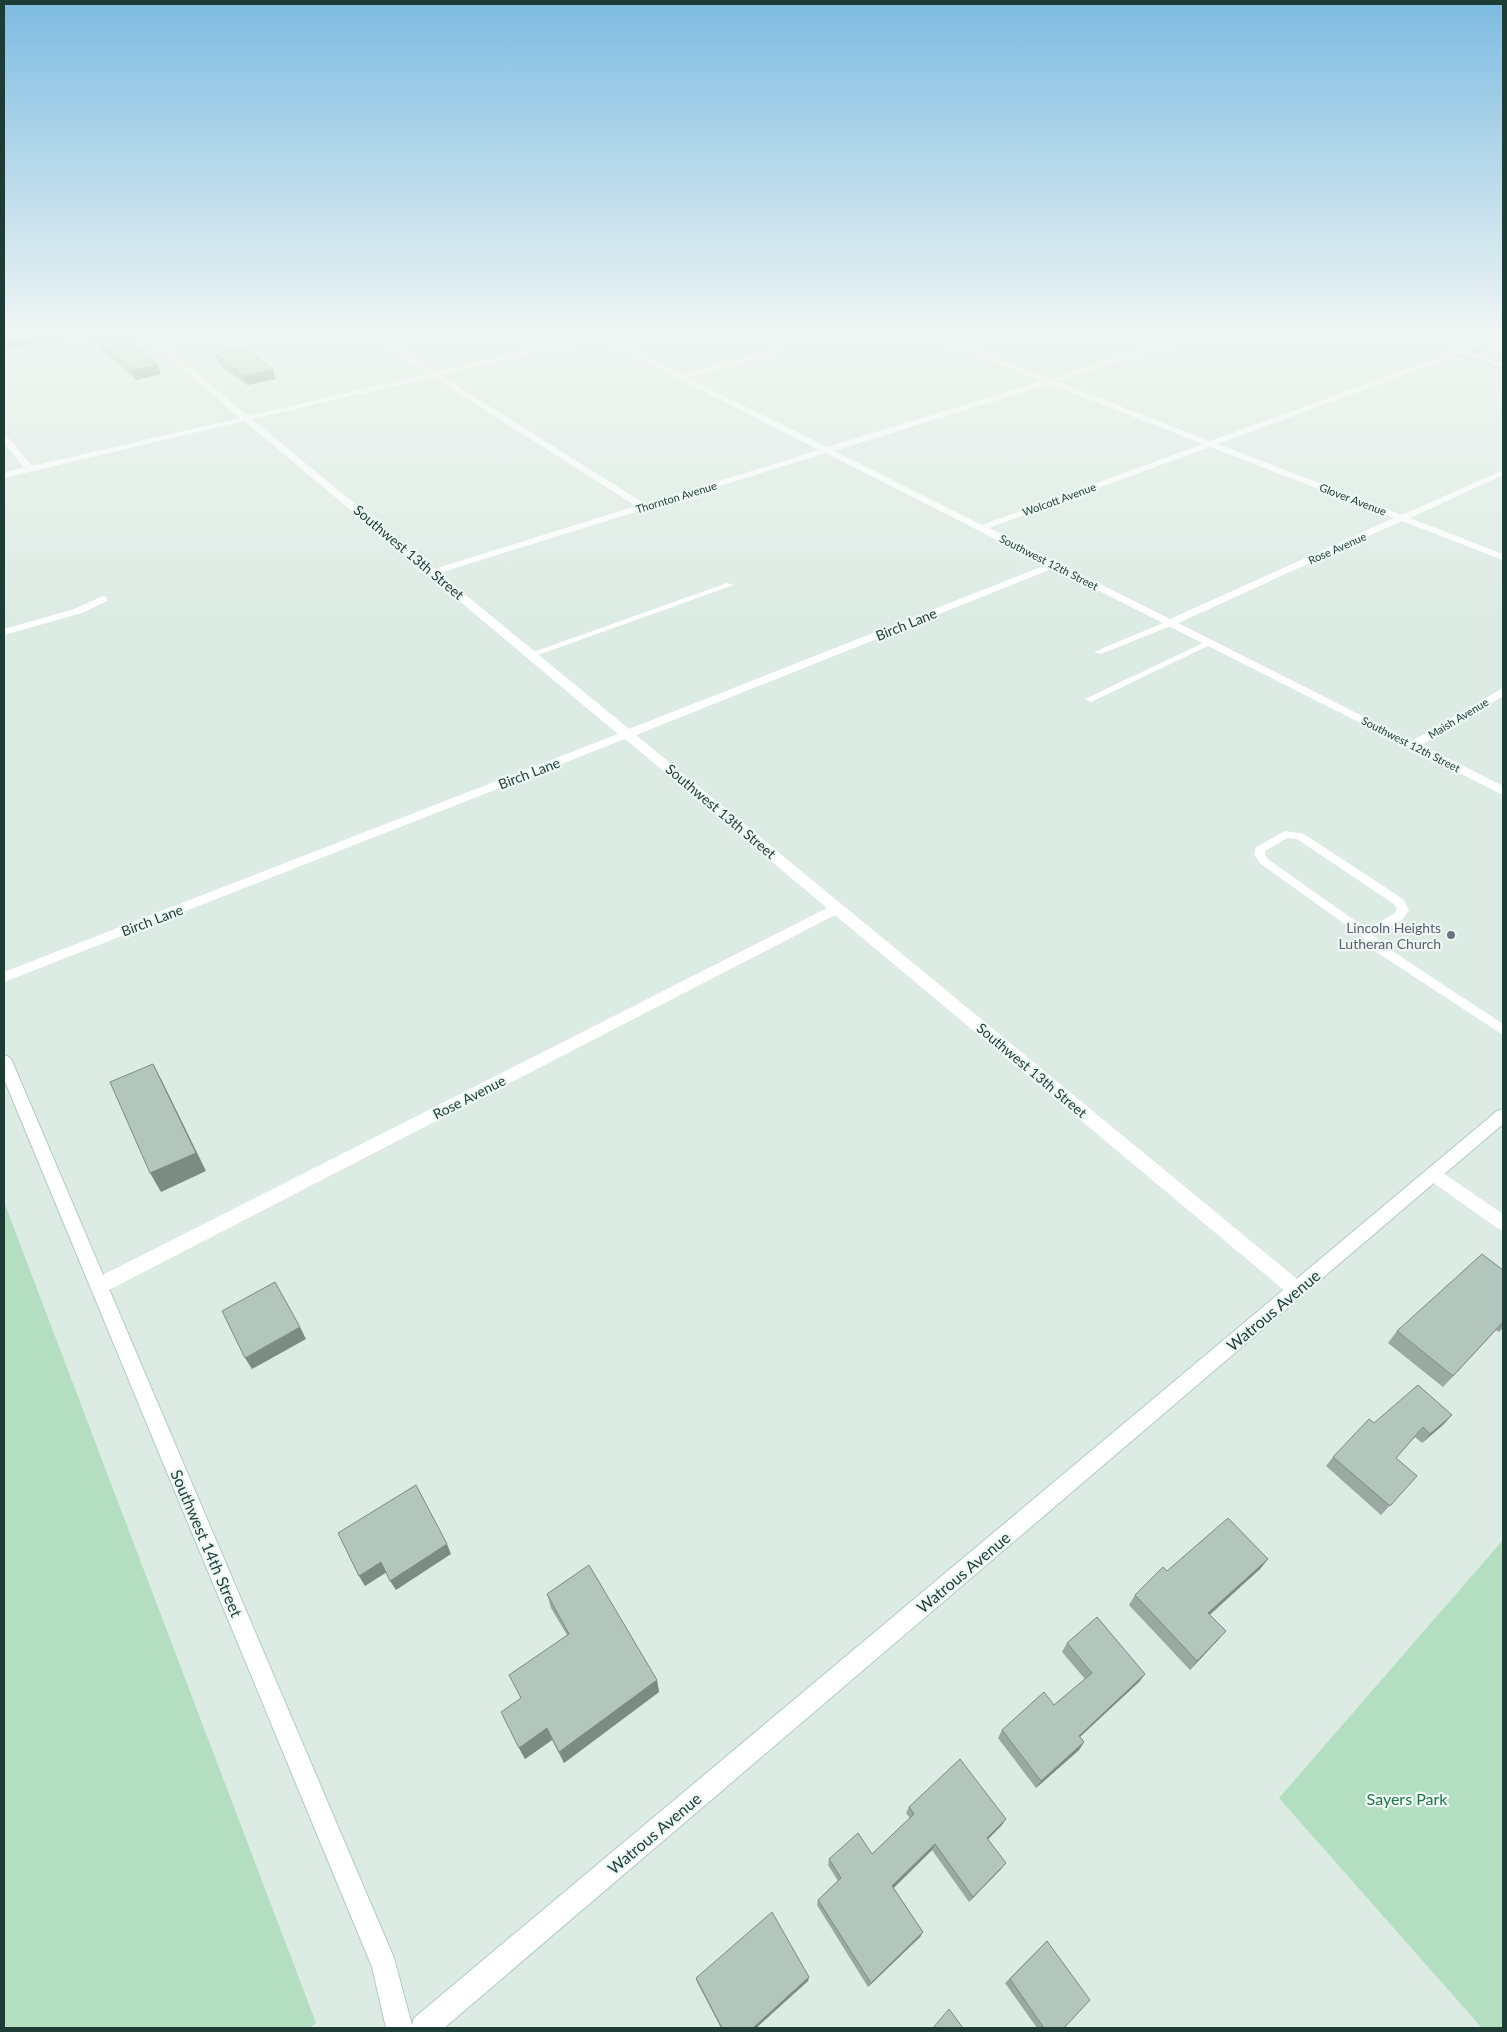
<svg xmlns="http://www.w3.org/2000/svg" width="1507" height="2032" font-family="Lato,sans-serif">
  <rect width="100%" height="100%" fill="#ddebe5"/>
  <path fill="#cbdbd4" d="M 1503,336 L 1503,370 L 1452,355 Z"/>
  <g fill="#b3dfc0">
    <path d="M 4,1202 L 316,2023 L 310,2028 L 4,2028 Z"/>
    <path d="M 1503,1540 L 1503,2028 L 1482,2028 L 1279,1798 Z"/>
  </g>
  <g fill="none" stroke-linecap="round" stroke-linejoin="round">
    <g stroke="#afccc2" stroke-width="2">
      <g id="secondary">
        <path d="M 1492,333 L 1503,334 L 1503,338 L 1493,334 Z"/>
        <path d="M 4,1055 L 9,1057 L 12,1061 L 394,1958 L 412,2025 L 414,2018 L 1497,1111 L 1503,1109 L 1503,1124 L 444,2028 L 386,2028 L 372,1967 L 4,1079 Z"/>
      </g>
    </g>
    <g fill="#fff" fill-rule="evenodd">
      <path d="M 1503,344 L 1503,348 L 1481,357 L 1503,363 L 1503,367 L 1456,352 L 1459,350 L 1475,355 Z"/>
      <path d="M 727,583 L 734,585 L 535,656 L 528,654 Z"/>
      <path d="M 1170,620 L 1174,623 L 1173,625 L 1101,654 L 1094,652 Z"/>
      <path d="M 1207,641 L 1214,643 L 1093,701 L 1090,702 L 1085,699 Z"/>
      <path d="M 1285,831 L 1304,834 L 1403,899 L 1409,910 L 1403,919 L 1374,935 L 1383,945 L 1503,1024 L 1503,1035 L 1375,951 L 1363,937 L 1261,864 L 1254,855 L 1256,847 ZM 1287,838 L 1297,839 L 1394,904 L 1397,910 L 1395,913 L 1367,929 L 1269,860 L 1265,855 L 1265,851 Z"/>
    </g>
    <g fill="#fff" fill-rule="evenodd">
      <path d="M 140,333 L 148,333 L 248,416 L 428,374 L 365,333 L 373,333 L 435,372 L 593,335 L 591,333 L 600,333 L 681,374 L 773,350 L 776,344 L 772,333 L 779,333 L 784,344 L 779,353 L 687,377 L 827,447 L 1042,381 L 921,333 L 931,333 L 1049,379 L 1197,333 L 1208,333 L 1056,381 L 1210,441 L 1503,334 L 1503,338 L 1218,444 L 1402,515 L 1503,470 L 1503,475 L 1410,518 L 1503,554 L 1503,560 L 1402,521 L 1178,623 L 1412,741 L 1503,688 L 1503,696 L 1421,745 L 1503,786 L 1503,795 L 1054,568 L 636,735 L 1303,1284 L 1306,1290 L 1303,1296 L 1297,1298 L 1291,1296 L 835,915 L 105,1292 L 99,1294 L 93,1292 L 90,1286 L 93,1280 L 827,908 L 625,739 L 4,982 L 4,972 L 618,734 L 244,421 L 4,478 L 4,472 L 24,468 L 4,443 L 4,436 L 7,436 L 32,466 L 240,418 ZM 599,338 L 819,450 L 645,504 L 440,375 ZM 433,377 L 636,506 L 434,569 L 252,419 ZM 1049,384 L 1203,444 L 982,525 L 834,451 ZM 1210,447 L 1394,518 L 1170,619 L 989,528 ZM 826,453 L 1046,565 L 629,729 L 439,573 Z"/>
      <path d="M 103,596 L 107,597 L 107,601 L 82,613 L 4,635 L 4,629 L 74,609 Z"/>
      <path d="M 1434,1167 L 1503,1214 L 1503,1230 L 1497,1228 L 1428,1179 L 1426,1174 L 1428,1169 Z"/>
    </g>
    <use href="#secondary" fill="#fff" fill-rule="evenodd"/>
  </g>
  <g fill="#99aaa3">
    <path d="M 4,333 L 121,333 L 161,374 L 136,380 L 84,334 L 4,350 Z"/>
    <path d="M 216,354 L 276,379 L 247,385 L 218,364 Z"/>
    <path d="M 1503,1270 L 1503,1328 L 1499,1332 L 1496,1330 L 1443,1387 L 1388,1343 L 1397,1331 Z"/>
    <path d="M 1374,1423 L 1444,1424 L 1422,1443 L 1415,1437 L 1396,1458 L 1417,1476 L 1381,1515 L 1326,1466 L 1333,1457 Z"/>
    <path d="M 1268,1559 L 1260,1569 L 1210,1615 L 1218,1640 L 1190,1670 L 1129,1605 L 1135,1595 L 1167,1571 Z"/>
    <path d="M 547,1594 L 657,1680 L 659,1692 L 564,1763 L 552,1740 L 525,1759 L 519,1748 L 567,1635 L 551,1608 Z"/>
    <path d="M 1067,1643 L 1145,1674 L 1139,1682 L 1080,1737 L 1084,1742 L 1079,1750 L 1036,1788 L 998,1738 L 1002,1730 L 1054,1705 L 1085,1679 L 1062,1652 Z"/>
    <path d="M 909,1807 L 1006,1819 L 1001,1826 L 988,1839 L 1001,1869 L 969,1902 L 932,1850 L 894,1888 L 923,1932 L 920,1937 L 868,1987 L 817,1905 L 818,1900 L 838,1881 L 828,1865 L 829,1859 L 872,1854 L 910,1818 L 906,1813 Z"/>
    <path d="M 1047,1941 L 1064,2028 L 1037,2028 L 1005,1983 Z"/>
    <path d="M 809,1977 L 808,1981 L 756,2028 L 721,2028 L 697,1982 L 696,1978 Z"/>
  </g>
  <g fill="#7d8b85">
    <path d="M 37,333 L 83,333 L 84,334 L 4,350 L 4,340 Z"/>
    <path d="M 158,365 L 161,374 L 136,380 L 133,370 Z"/>
    <path d="M 273,370 L 276,379 L 247,385 L 244,376 Z"/>
    <path d="M 153,1064 L 163,1083 L 206,1171 L 161,1192 L 150,1173 Z"/>
    <path d="M 1503,1322 L 1496,1330 L 1443,1387 L 1453,1376 Z"/>
    <path d="M 300,1327 L 306,1339 L 252,1369 L 245,1358 Z"/>
    <path d="M 1452,1415 L 1444,1424 L 1422,1443 L 1430,1434 Z"/>
    <path d="M 447,1544 L 451,1554 L 396,1590 L 390,1581 Z"/>
    <path d="M 1268,1559 L 1260,1569 L 1201,1622 L 1208,1613 Z"/>
    <path d="M 381,1562 L 387,1572 L 365,1586 L 359,1576 Z"/>
    <path d="M 1226,1631 L 1218,1640 L 1190,1670 L 1197,1661 Z"/>
    <path d="M 1145,1674 L 1139,1682 L 1073,1743 L 1079,1736 Z"/>
    <path d="M 657,1680 L 659,1692 L 564,1763 L 559,1752 Z"/>
    <path d="M 547,1728 L 552,1740 L 525,1759 L 519,1748 Z"/>
    <path d="M 1084,1742 L 1079,1750 L 1036,1788 L 1041,1781 Z"/>
    <path d="M 1006,1819 L 1001,1826 L 983,1844 L 987,1838 Z"/>
    <path d="M 935,1844 L 932,1850 L 890,1891 L 892,1886 Z"/>
    <path d="M 1006,1863 L 1001,1869 L 969,1902 L 973,1897 Z"/>
    <path d="M 923,1932 L 920,1937 L 868,1987 L 871,1983 Z"/>
    <path d="M 809,1977 L 808,1981 L 756,2028 L 753,2028 Z"/>
  </g>
  <g fill="#b2c6be" stroke="#7d8b85">
    <path d="M 4,333 L 37,333 L 4,340 Z"/>
    <path d="M 90,333 L 121,333 L 158,365 L 133,370 Z"/>
    <path d="M 245,348 L 273,370 L 244,376 L 216,354 Z"/>
    <path d="M 153,1064 L 196,1153 L 150,1173 L 110,1082 Z"/>
    <path d="M 1482,1254 L 1503,1270 L 1503,1322 L 1453,1376 L 1397,1331 Z"/>
    <path d="M 275,1282 L 300,1327 L 245,1358 L 222,1311 Z"/>
    <path d="M 1418,1385 L 1452,1415 L 1430,1434 L 1423,1427 L 1396,1458 L 1417,1476 L 1390,1506 L 1333,1457 L 1369,1419 L 1374,1423 Z"/>
    <path d="M 416,1485 L 447,1544 L 390,1581 L 381,1562 L 359,1576 L 338,1533 Z"/>
    <path d="M 1228,1518 L 1268,1559 L 1208,1613 L 1226,1631 L 1197,1661 L 1135,1595 L 1163,1567 L 1167,1571 Z"/>
    <path d="M 589,1565 L 657,1680 L 559,1752 L 547,1728 L 519,1748 L 501,1712 L 521,1698 L 509,1675 L 569,1634 L 547,1594 Z"/>
    <path d="M 1097,1617 L 1145,1674 L 1079,1736 L 1084,1742 L 1041,1781 L 1002,1730 L 1044,1692 L 1054,1705 L 1092,1673 L 1067,1643 Z"/>
    <path d="M 960,1759 L 1006,1819 L 987,1838 L 1006,1863 L 973,1897 L 935,1844 L 892,1886 L 923,1932 L 871,1983 L 818,1900 L 841,1878 L 829,1859 L 858,1833 L 872,1854 L 914,1814 L 909,1807 Z"/>
    <path d="M 772,1912 L 809,1977 L 753,2028 L 722,2028 L 696,1978 Z"/>
    <path d="M 1047,1941 L 1090,2000 L 1064,2028 L 1044,2028 L 1010,1979 Z"/>
    <path d="M 949,2009 L 963,2028 L 933,2028 Z"/>
  </g>
  <linearGradient id="sky" x2="0" y2="1"><stop stop-color="#7dbbe1"/><stop offset="0.54" stop-color="#f0f6f3"/><stop offset="1" stop-color="#f0f6f3" stop-opacity="0"/></linearGradient>
  <rect width="1507" height="618" fill="url(#sky)"/>
  <circle fill="#6b7280" stroke="#edf7f3" stroke-width="2" cx="1451" cy="935" r="5"/>
  <g text-anchor="middle" dominant-baseline="central" stroke-width="4.5" stroke-linejoin="round" paint-order="stroke">
    <g font-size="11" fill="#1d3c35" stroke="#edf7f3">
      <text transform="translate(676 497) rotate(-17)">Thornton Avenue</text>
      <text transform="translate(1059 499) rotate(-20)">Wolcott Avenue</text>
      <text transform="translate(1353 499) rotate(21)">Glover Avenue</text>
      <text transform="translate(1337 548) rotate(-24)">Rose Avenue</text>
      <text transform="translate(1049 562) rotate(27)">Southwest 12th Street</text>
      <text transform="translate(1458 718) rotate(-31)">Maish Avenue</text>
      <text transform="translate(1411 744) rotate(27)">Southwest 12th Street</text>
    </g>
    <g font-size="14" fill="#1d3c35" stroke="#edf7f3">
      <text transform="translate(409 552) rotate(40)">Southwest 13th Street</text>
      <text transform="translate(906 624) rotate(-22)">Birch Lane</text>
      <text transform="translate(529 773) rotate(-21)">Birch Lane</text>
      <text transform="translate(721 811) rotate(40)">Southwest 13th Street</text>
      <text transform="translate(152 920) rotate(-21)">Birch Lane</text>
      <text transform="translate(1032 1070) rotate(40)">Southwest 13th Street</text>
      <text transform="translate(469 1097) rotate(-27)">Rose Avenue</text>
    </g>
    <g font-size="14" fill="#5b616d" stroke="#edf7f3" text-anchor="end">
      <text x="1441" y="927">Lincoln Heights<tspan x="1441" dy="16">Lutheran Church</tspan></text>
    </g>
    <g font-size="16" fill="#1d3c35" stroke="#edf7f3">
      <text transform="translate(1273 1310) rotate(-40)">Watrous Avenue</text>
      <text transform="translate(207 1543) rotate(67)">Southwest 14th Street</text>
      <text transform="translate(963 1572) rotate(-40)">Watrous Avenue</text>
      <text transform="translate(654 1833) rotate(-40)">Watrous Avenue</text>
    </g>
    <g font-size="16" fill="#237747" stroke="#edf7f3">
      <text x="1407" y="1798">Sayers Park</text>
    </g>
  </g>
  <rect width="1507" height="2032" fill="none" stroke="#1d3c35" stroke-width="10"/>
</svg>
